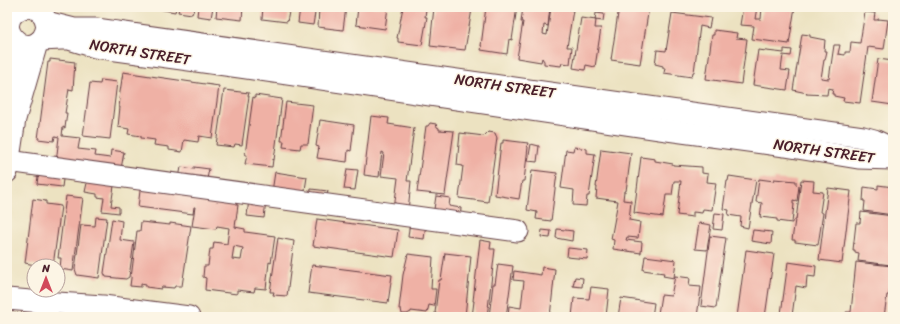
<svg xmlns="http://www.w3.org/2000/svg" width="900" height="324" font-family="Sriracha,sans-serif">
  <rect width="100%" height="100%" fill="#fcf5e5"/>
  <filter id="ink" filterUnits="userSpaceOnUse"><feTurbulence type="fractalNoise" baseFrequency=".025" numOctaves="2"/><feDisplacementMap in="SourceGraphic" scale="8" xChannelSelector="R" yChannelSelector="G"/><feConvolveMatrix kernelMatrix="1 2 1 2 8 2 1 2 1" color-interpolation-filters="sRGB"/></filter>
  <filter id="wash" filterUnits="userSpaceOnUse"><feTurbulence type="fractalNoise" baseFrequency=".012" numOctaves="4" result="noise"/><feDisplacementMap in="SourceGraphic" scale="16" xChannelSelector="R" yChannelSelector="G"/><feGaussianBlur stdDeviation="0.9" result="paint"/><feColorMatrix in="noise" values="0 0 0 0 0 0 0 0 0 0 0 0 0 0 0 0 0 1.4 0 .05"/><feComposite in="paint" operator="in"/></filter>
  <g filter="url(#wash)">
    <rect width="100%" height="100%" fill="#ece2c1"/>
    <g id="blocks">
      <g fill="#efb1a5" fill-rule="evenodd">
        <path d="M 147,7 L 195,7 L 192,14 L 178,12 L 179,8 L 176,8 L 175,12 Z"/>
        <path d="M 198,7 L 213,7 L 211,18 L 197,16 Z"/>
        <path d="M 217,7 L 243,7 L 242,20 L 216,17 Z"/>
        <path d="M 263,7 L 290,7 L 287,22 L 262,19 Z"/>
        <path d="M 300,7 L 316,7 L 313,25 L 298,23 Z"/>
        <path d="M 319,7 L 346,7 L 343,30 L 318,27 Z"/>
        <path d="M 358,7 L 388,7 L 385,29 L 356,25 Z"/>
        <path d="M 403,7 L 429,7 L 428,10 L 426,9 L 425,17 L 427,17 L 422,45 L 398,42 L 398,38 L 397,38 Z"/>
        <path d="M 434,7 L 477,7 L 476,10 L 472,9 L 465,50 L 430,46 Z"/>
        <path d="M 486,7 L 517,7 L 512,40 L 509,39 L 507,54 L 481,50 L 482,46 L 481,46 Z"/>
        <path d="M 523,7 L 550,7 L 548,26 L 544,25 L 543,34 L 547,35 L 551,7 L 573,10 L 567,47 L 572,47 L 570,64 L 562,63 L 561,66 L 544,64 L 544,61 L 542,58 L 541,62 L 517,58 L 523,22 L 521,22 Z"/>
        <path d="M 619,7 L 649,7 L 640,64 L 611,60 Z"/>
        <path d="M 743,7 L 757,7 L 755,19 L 761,19 L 762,7 L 795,7 L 789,44 L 752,39 L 754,26 L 740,25 Z"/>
        <path d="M 865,12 L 875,13 L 874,20 L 878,20 L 878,19 L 888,20 L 884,49 L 868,47 L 860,103 L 843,101 L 844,98 L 834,96 L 834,94 L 832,94 L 833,89 L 828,88 L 827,95 L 806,94 L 807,93 L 793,90 L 802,34 L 810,35 L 810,37 L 825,40 L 824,51 L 827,51 L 825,60 L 824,60 L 821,78 L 829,79 L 834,45 L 840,45 L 838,54 L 845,55 L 845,52 L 850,52 L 851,42 L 860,43 Z"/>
        <path d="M 596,13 L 604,14 L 603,21 L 595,20 Z"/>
        <path d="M 672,13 L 711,18 L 709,28 L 700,26 L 694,72 L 693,72 L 692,77 L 664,73 L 665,68 L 663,68 L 663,66 L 655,64 L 657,50 L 666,51 Z"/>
        <path d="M 581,18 L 596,20 L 595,28 L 601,28 L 595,67 L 586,65 L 585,70 L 573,68 Z"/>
        <path d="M 714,30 L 737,33 L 736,38 L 747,39 L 741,84 L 706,79 L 712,35 L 714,35 Z"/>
        <path d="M 784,49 L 792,50 L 791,56 L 783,55 L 781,70 L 790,71 L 787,90 L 753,85 L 758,50 L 784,53 Z"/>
        <path d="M 50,59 L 75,62 L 73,90 L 69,89 L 65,113 L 67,113 L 65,128 L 63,127 L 62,136 L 80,138 L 78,149 L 96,151 L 95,156 L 110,158 L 111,150 L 124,152 L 121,169 L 56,163 L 59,137 L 55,136 L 54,141 L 38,139 L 48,62 L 50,62 Z"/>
        <path d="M 878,59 L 893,61 L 893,105 L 872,102 Z"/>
        <path d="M 123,72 L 219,86 L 212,138 L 199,136 L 198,142 L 184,140 L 182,152 L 169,150 L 169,147 L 154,145 L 155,140 L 141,138 L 141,136 L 128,134 L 129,129 L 118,127 L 120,107 L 119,107 L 120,99 L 119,99 Z"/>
        <path d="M 101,80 L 117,82 L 110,139 L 83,136 L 90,83 L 100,84 Z"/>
        <path d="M 224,90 L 249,93 L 248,96 L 249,96 L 242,145 L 235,144 L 234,147 L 216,145 Z"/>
        <path d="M 255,95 L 282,99 L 274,160 L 273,159 L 272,167 L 245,164 L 247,155 L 245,155 L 253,97 L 255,98 Z"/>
        <path d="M 286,102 L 313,105 L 308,144 L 301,144 L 300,149 L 283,147 L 284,141 L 281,141 Z"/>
        <path d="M 371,116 L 389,118 L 388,124 L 414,128 L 407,181 L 411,181 L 408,211 L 394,209 L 398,178 L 381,176 L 384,153 L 382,152 L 379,177 L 364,175 Z"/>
        <path d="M 320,120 L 354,125 L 351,151 L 348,150 L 347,162 L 317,158 L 319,147 L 316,146 Z"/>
        <path d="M 430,123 L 436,124 L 437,127 L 439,128 L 439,130 L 454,131 L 445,195 L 417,192 L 426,126 L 428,126 Z"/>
        <path d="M 488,132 L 495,133 L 497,138 L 488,202 L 459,198 L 463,166 L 457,165 L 460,133 L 484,136 Z"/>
        <path d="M 503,140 L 528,143 L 527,146 L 528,147 L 524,181 L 522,181 L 519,199 L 495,195 L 501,143 L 503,143 Z"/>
        <path d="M 531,144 L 539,146 L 537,162 L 528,161 Z"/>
        <path d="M 574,147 L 587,149 L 587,153 L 595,154 L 589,196 L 587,196 L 586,206 L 573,205 L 574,190 L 561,188 L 566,150 L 573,151 Z"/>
        <path d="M 601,149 L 631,153 L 626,191 L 624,191 L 623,200 L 631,201 L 629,220 L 640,222 L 638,238 L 627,237 L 626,240 L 642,242 L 641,253 L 613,249 L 614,240 L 611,239 L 618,201 L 596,198 L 597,187 L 596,187 Z"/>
        <path d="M 641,157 L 655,159 L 655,161 L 673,164 L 673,165 L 702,167 L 702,173 L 708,174 L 707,182 L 716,183 L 712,210 L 703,209 L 702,213 L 693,212 L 693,217 L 677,215 L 681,181 L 674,181 L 672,195 L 666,195 L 663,217 L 634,213 Z"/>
        <path d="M 181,167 L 194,169 L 194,167 L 209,169 L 206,184 L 179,178 Z"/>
        <path d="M 39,169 L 64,172 L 62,187 L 37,184 Z"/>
        <path d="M 347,169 L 358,170 L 355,190 L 344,189 Z"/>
        <path d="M 532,170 L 557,173 L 551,221 L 536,219 L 537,212 L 527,210 Z"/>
        <path d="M 275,172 L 307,177 L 304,196 L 272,192 Z"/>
        <path d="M 82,175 L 115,179 L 111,206 L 119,207 L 119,213 L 102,211 L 104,198 L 97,197 L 97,194 L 85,192 L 87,183 L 81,182 Z"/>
        <path d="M 729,176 L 756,180 L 748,228 L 740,226 L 741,217 L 728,215 L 729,210 L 723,209 L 727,181 L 728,181 Z"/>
        <path d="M 759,179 L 774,181 L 774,179 L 796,181 L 796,185 L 799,186 L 797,201 L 793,200 L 793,204 L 794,204 L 792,223 L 777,221 L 777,219 L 760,217 L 762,203 L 756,202 Z"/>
        <path d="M 801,180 L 814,181 L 813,191 L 823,192 L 820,212 L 823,213 L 818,245 L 795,242 L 795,240 L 792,240 L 795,220 L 796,220 Z"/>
        <path d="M 141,183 L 237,196 L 236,205 L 238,205 L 235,227 L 245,229 L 245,232 L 275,236 L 271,263 L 269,262 L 266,289 L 255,288 L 254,292 L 237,290 L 237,294 L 205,290 L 206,278 L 203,277 L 204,266 L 208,266 L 210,249 L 213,249 L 214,242 L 227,244 L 229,228 L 217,226 L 216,229 L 192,226 L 195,207 L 194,207 L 193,214 L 138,207 ZM 234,246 L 243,248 L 241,260 L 232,259 Z"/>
        <path d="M 878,185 L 893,187 L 893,215 L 864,211 L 865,201 L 863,201 L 864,187 L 878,189 Z"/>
        <path d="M 828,188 L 851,191 L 842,263 L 819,260 Z"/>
        <path d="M 311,189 L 328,191 L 326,200 L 310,198 Z"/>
        <path d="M 66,196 L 83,198 L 73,271 L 60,269 L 61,258 L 58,258 Z"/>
        <path d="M 436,196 L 450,198 L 449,206 L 461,208 L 460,220 L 433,216 Z"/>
        <path d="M 33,199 L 46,201 L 46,204 L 61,206 L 53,266 L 40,266 L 25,263 Z"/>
        <path d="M 249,199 L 266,201 L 264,218 L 247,216 Z"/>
        <path d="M 861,212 L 893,216 L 893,251 L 891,265 L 858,261 L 859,253 L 855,252 L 855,250 L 853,250 L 856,223 L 860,223 Z"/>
        <path d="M 715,213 L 724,214 L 722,230 L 713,229 Z"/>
        <path d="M 96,217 L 107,218 L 99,278 L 77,275 L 75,269 L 81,225 L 95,226 Z"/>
        <path d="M 112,219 L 122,221 L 120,240 L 134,242 L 129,277 L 126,279 L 106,277 L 104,273 Z"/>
        <path d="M 317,219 L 398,230 L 394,257 L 313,246 Z"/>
        <path d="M 410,221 L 426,223 L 424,239 L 408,237 Z"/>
        <path d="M 141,222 L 170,225 L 170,223 L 191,226 L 182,286 L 175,286 L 174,288 L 162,287 L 161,289 L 146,287 L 146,285 L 141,284 L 141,287 L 130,286 L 137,231 L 140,231 Z"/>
        <path d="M 699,223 L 711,225 L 707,250 L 695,249 Z"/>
        <path d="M 557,229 L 573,231 L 572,241 L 556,238 Z"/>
        <path d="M 542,230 L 551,231 L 550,238 L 541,237 Z"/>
        <path d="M 753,230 L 772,232 L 771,244 L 751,241 Z"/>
        <path d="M 710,236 L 726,238 L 716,308 L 701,306 Z"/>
        <path d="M 278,238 L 294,241 L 287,296 L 273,295 L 274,292 L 270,292 Z"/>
        <path d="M 480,240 L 491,242 L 490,249 L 495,249 L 487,317 L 472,317 L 474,301 L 473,301 Z"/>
        <path d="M 568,248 L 588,250 L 587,259 L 567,257 Z"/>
        <path d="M 746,250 L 774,254 L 765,317 L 737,317 Z"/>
        <path d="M 445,253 L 471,256 L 465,317 L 437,317 L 437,314 L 435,313 L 439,280 L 441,280 Z"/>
        <path d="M 408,254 L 433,257 L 431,289 L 436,289 L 434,306 L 429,305 L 427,313 L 411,311 L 411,312 L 407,314 L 402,314 L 401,309 L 399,309 L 403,275 Z"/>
        <path d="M 645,256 L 676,260 L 674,278 L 663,276 L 664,273 L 643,270 Z"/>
        <path d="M 788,262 L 816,266 L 815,277 L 807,276 L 806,288 L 796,286 L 792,316 L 781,314 Z"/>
        <path d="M 856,262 L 892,266 L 889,295 L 887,295 L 884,317 L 846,317 L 846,312 L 851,312 Z"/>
        <path d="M 498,264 L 513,266 L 506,317 L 489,317 L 493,284 L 495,284 Z"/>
        <path d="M 312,265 L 392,275 L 388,303 L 308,293 Z"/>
        <path d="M 542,267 L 555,269 L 550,317 L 508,317 L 509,306 L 521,308 L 524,281 L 513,280 L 514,271 L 541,275 Z"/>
        <path d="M 675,276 L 690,278 L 689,286 L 701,287 L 697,317 L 665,317 L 665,315 L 658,314 L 661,295 L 671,296 Z"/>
        <path d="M 575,277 L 583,278 L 582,287 L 573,286 Z"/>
        <path d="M 591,287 L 609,289 L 606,317 L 572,317 L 574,298 L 589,299 Z"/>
        <path d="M 621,298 L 654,303 L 652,317 L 618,317 Z"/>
      </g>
    </g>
  </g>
  <g filter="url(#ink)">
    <use href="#blocks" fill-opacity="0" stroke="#623c42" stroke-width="1"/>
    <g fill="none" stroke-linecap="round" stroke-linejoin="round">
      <g stroke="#623c42" stroke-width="23">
        <g id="minor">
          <path d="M 28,7 C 16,8 6,18 9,30 C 11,37 15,41 21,44 C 45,54 60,13 29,7"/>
          <path d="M 46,22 L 74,29 L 96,29 L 863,137 L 874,140 L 893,149"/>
          <path d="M 13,39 L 14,98"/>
          <path d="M 41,40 L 61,39 L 69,39 L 95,47 L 240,67 L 660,129 L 785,146 L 858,158 L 893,159"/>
          <path d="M 8,161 L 518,231"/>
          <path d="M 7,172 L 15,119 L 37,43"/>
          <path d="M 7,299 L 42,302 L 103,306 L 189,317"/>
        </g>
      </g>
      <use href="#minor" stroke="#fff" stroke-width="21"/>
    </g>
  </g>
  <g text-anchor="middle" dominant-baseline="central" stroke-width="3" stroke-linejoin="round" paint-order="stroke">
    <g font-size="15" fill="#4a1f2b" stroke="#fcf5e5">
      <text transform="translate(140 52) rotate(9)">NORTH STREET</text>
      <text transform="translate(505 86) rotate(8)">NORTH STREET</text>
      <text transform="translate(824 151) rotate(8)">NORTH STREET</text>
    </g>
  </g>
  <rect width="900" height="324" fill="none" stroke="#fcf5e5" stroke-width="24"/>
  <g transform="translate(46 278)"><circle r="19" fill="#fcf5e5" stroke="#b59f9b"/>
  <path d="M0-3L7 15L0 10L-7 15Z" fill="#d1495b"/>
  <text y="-6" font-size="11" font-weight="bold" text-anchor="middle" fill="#4a1f2b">N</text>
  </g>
</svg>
